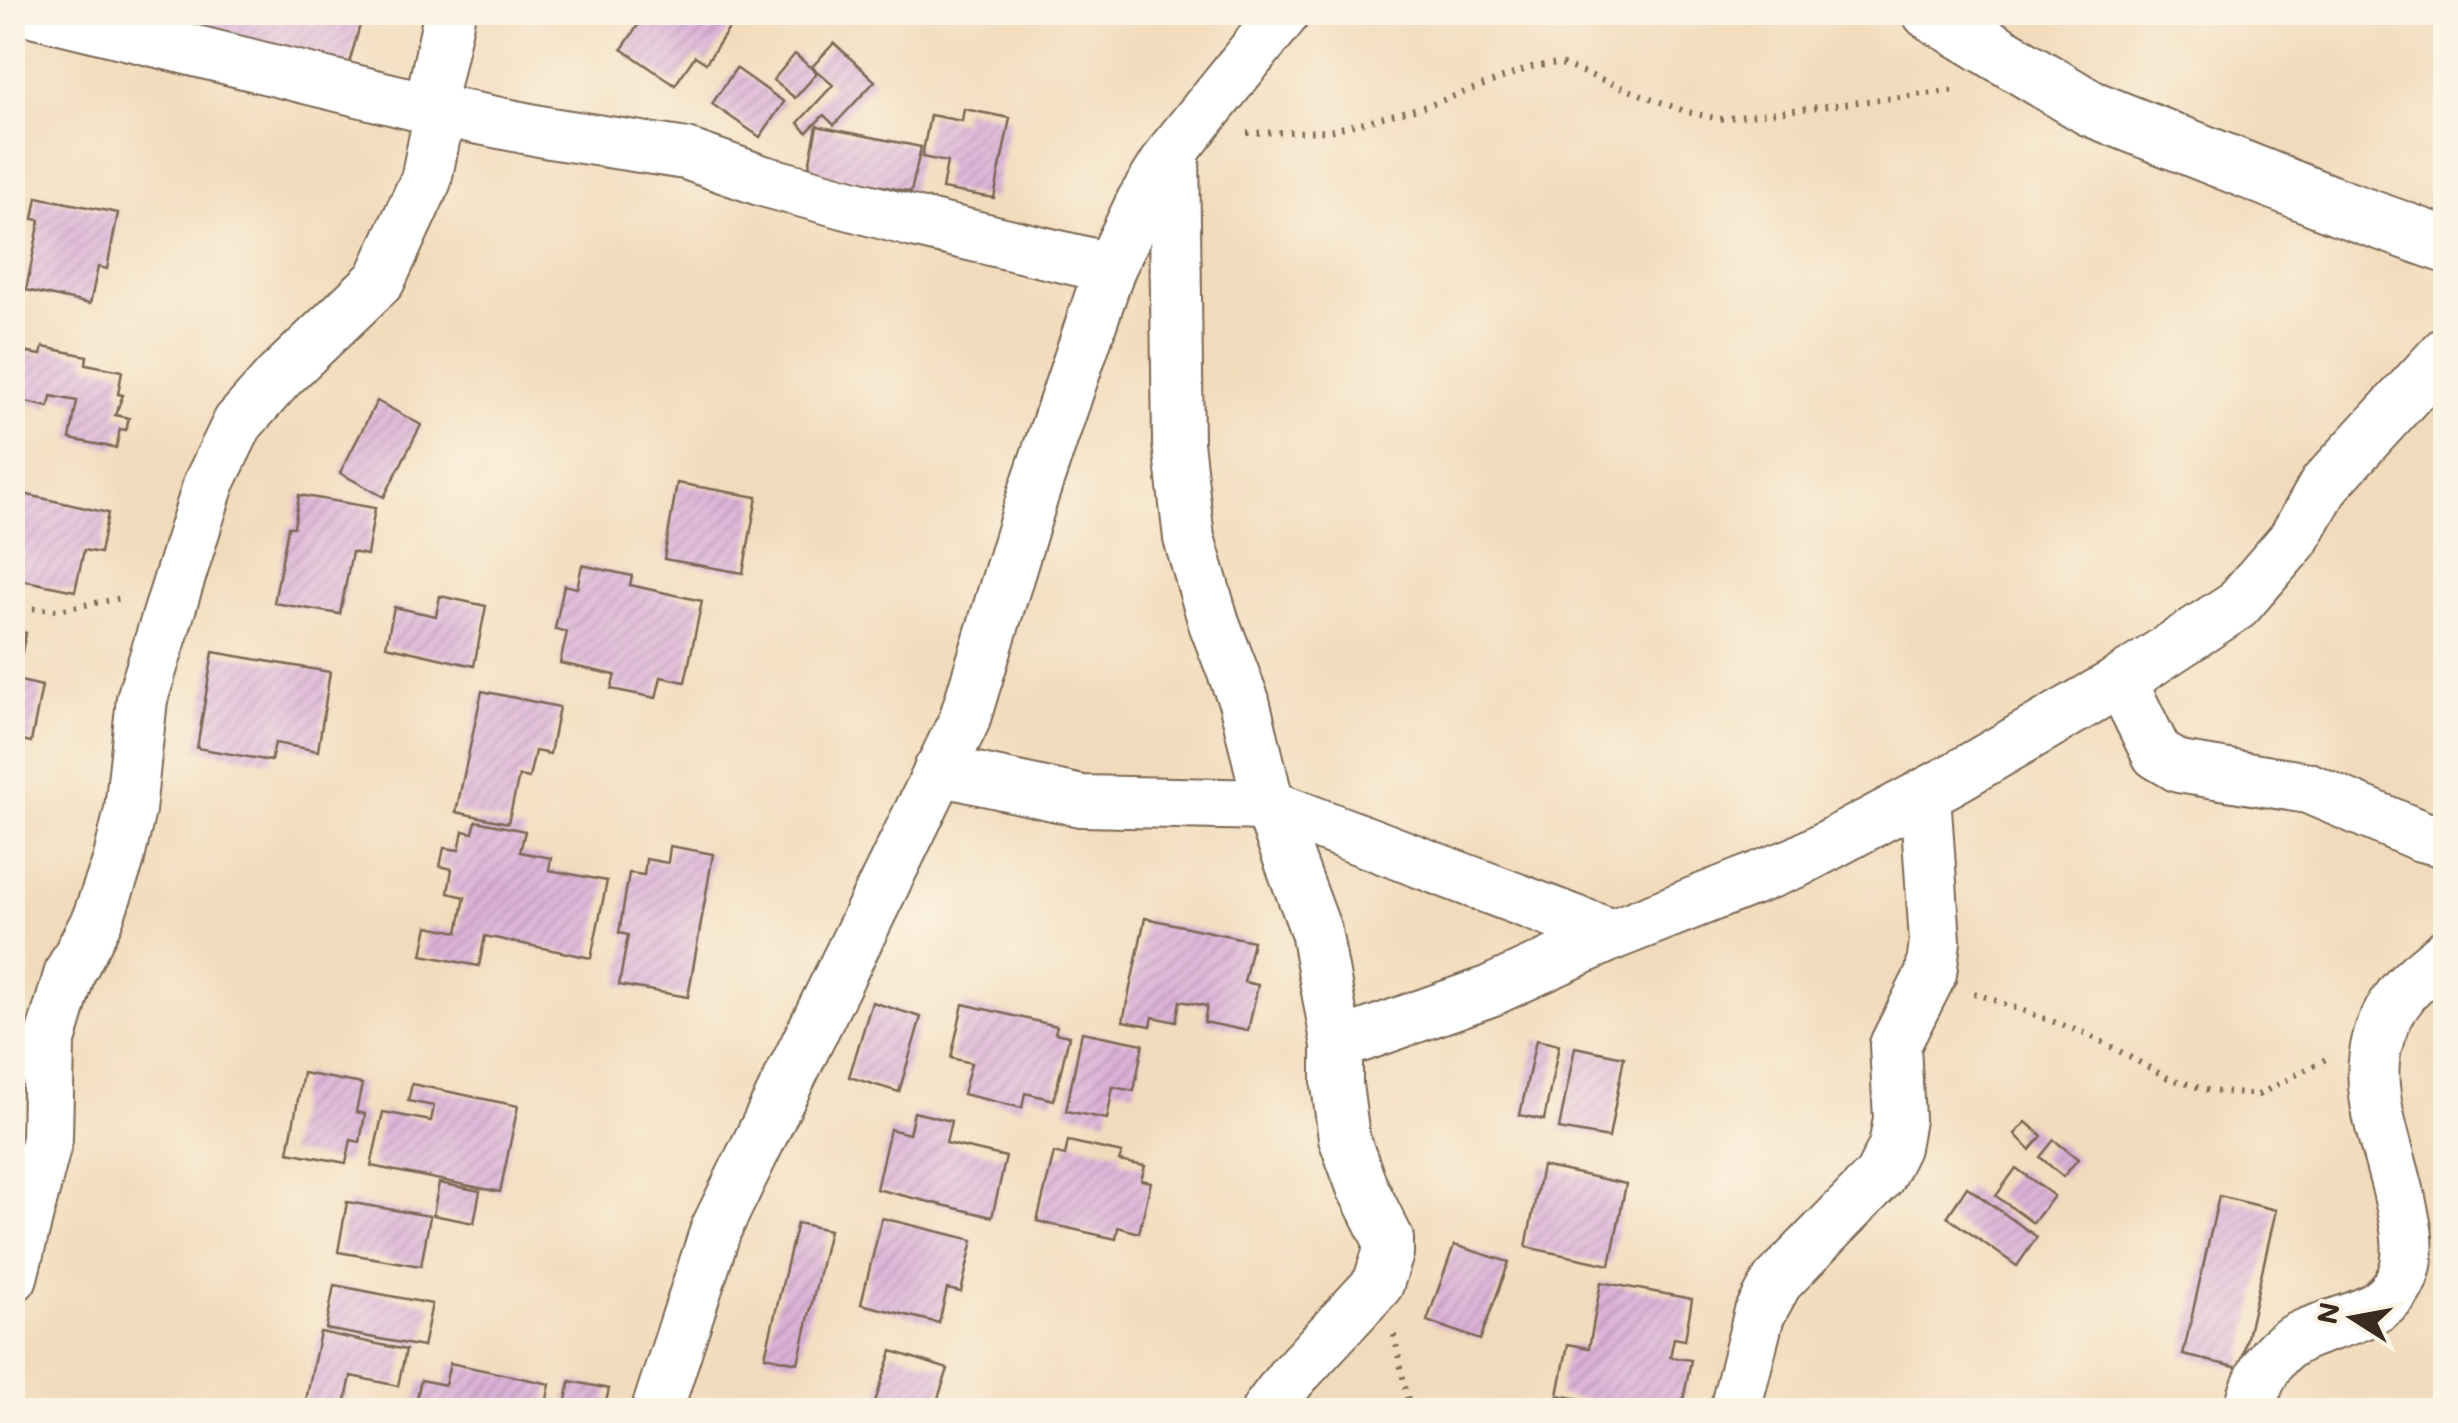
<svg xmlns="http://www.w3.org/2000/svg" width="2458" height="1423" font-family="Mali,sans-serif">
  <defs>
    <pattern id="building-hatch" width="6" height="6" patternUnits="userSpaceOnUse" patternTransform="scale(2.5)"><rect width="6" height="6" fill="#ddb2d9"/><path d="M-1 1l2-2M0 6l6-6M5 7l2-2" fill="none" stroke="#b491af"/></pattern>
  </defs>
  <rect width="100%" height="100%" fill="#fcf5e5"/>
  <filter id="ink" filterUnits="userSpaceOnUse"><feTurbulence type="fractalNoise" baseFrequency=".01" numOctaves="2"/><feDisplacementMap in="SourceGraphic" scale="20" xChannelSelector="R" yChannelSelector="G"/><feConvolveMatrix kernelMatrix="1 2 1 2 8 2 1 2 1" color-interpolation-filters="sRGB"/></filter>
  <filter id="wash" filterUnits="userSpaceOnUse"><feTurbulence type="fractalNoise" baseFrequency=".0048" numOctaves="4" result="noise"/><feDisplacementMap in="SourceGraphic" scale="40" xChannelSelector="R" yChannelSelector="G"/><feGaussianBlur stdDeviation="2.25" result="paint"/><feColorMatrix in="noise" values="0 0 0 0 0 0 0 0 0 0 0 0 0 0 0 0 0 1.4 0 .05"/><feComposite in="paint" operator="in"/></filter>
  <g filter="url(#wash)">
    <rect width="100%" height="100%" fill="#f2dbbc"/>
    <g id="blocks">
      <g fill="url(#building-hatch)">
        <path d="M 142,12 L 316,12 L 360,25 L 347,70 Z"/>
        <path d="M 647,12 L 740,12 L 706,63 L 695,56 L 675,85 L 622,49 Z"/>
        <path d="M 834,43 L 875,81 L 834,125 L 824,115 L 807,132 L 798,123 L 833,85 L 812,67 Z"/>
        <path d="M 795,54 L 817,73 L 795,98 L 773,80 Z"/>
        <path d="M 736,68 L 784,102 L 760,137 L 712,104 Z"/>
        <path d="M 964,109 L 1010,118 L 994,198 L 942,189 L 947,162 L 922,157 L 930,115 L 962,121 Z"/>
        <path d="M 817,126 L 921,147 L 911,192 L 808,171 Z"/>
        <path d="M 37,197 L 118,213 L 107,269 L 98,267 L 90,304 L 26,290 L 40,220 L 33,219 Z"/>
        <path d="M 43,347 L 87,356 L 86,364 L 122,371 L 118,394 L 123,395 L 115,415 L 129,418 L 126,430 L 120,429 L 116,448 L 70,439 L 77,401 L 51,396 L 49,407 L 12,399 L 12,350 L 41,355 Z"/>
        <path d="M 377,401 L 421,425 L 384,497 L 340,473 Z"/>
        <path d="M 677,483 L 757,497 L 743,573 L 664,559 Z"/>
        <path d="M 19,493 L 108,513 L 100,553 L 84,550 L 75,591 L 12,578 L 12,523 Z"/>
        <path d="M 299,495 L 375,508 L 367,555 L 352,552 L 340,614 L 274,603 L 288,527 L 294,527 Z"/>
        <path d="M 582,565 L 632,576 L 630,585 L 702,601 L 685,682 L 661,677 L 656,698 L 611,689 L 615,675 L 560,663 L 567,632 L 555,629 L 564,585 L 577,588 Z"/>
        <path d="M 440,596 L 486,606 L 474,666 L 386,646 L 394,607 L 436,616 Z"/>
        <path d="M 12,630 L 26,633 L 16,680 L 42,686 L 31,742 L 12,738 Z"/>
        <path d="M 213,652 L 330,672 L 318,751 L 275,743 L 271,761 L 197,748 Z"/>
        <path d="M 482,691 L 559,707 L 550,754 L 535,751 L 529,778 L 519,776 L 508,823 L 456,812 Z"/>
        <path d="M 476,821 L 525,831 L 520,852 L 551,858 L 549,870 L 607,881 L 591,958 L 485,936 L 479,966 L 422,955 L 428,926 L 458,932 L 465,897 L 448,893 L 452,869 L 440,866 L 444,848 L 459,850 L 463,831 L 473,833 Z"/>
        <path d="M 670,846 L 713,854 L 688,997 L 619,985 L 628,935 L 619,933 L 629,873 L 644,875 L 646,859 L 668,863 Z"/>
        <path d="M 1145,918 L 1253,941 L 1244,982 L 1258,985 L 1248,1031 L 1204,1022 L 1207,1006 L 1180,1001 L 1176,1022 L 1153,1017 L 1151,1026 L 1123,1021 Z"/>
        <path d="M 872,1002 L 921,1017 L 899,1092 L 849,1077 Z"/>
        <path d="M 963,1004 L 1057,1026 L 1055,1033 L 1069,1036 L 1054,1100 L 1025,1093 L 1022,1108 L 963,1094 L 971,1063 L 951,1058 Z"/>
        <path d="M 1082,1032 L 1143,1044 L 1134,1091 L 1113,1087 L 1107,1119 L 1066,1111 Z"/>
        <path d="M 1536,1040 L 1559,1045 L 1544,1120 L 1520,1115 Z"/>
        <path d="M 1575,1047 L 1624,1057 L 1609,1138 L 1559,1129 Z"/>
        <path d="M 303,1073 L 362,1084 L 356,1112 L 365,1114 L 360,1142 L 351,1140 L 346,1163 L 288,1152 Z"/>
        <path d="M 412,1084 L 518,1106 L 500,1192 L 371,1166 L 383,1112 L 431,1121 L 434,1106 L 408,1101 Z"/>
        <path d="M 914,1112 L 951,1121 L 946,1143 L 1006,1157 L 992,1217 L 876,1189 L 890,1129 L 909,1134 Z"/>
        <path d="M 2026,1122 L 2042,1136 L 2030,1150 L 2015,1134 Z"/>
        <path d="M 2054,1140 L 2078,1159 L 2063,1177 L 2040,1157 Z"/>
        <path d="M 1068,1141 L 1122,1153 L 1119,1161 L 1145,1166 L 1141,1180 L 1151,1182 L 1139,1233 L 1118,1227 L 1116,1239 L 1037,1221 L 1054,1153 L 1065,1156 Z"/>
        <path d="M 1542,1166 L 1626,1184 L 1610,1265 L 1526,1247 Z"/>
        <path d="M 2016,1168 L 2054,1196 L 2033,1223 L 1996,1196 Z"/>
        <path d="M 439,1183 L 480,1191 L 474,1223 L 433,1215 Z"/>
        <path d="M 1967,1187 L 2037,1237 L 2017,1266 L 1947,1217 Z"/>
        <path d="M 2219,1196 L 2276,1210 L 2240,1368 L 2183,1355 Z"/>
        <path d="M 347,1202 L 430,1216 L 421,1266 L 338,1252 Z"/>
        <path d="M 882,1218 L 973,1240 L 961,1292 L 947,1289 L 939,1323 L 861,1304 Z"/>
        <path d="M 797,1223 L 829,1230 L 798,1363 L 765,1356 Z"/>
        <path d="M 1454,1245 L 1509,1262 L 1480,1340 L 1427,1321 Z"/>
        <path d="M 1601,1282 L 1692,1299 L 1685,1340 L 1674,1338 L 1670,1357 L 1691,1360 L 1681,1410 L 1643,1410 L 1558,1395 L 1568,1344 L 1589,1348 Z"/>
        <path d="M 334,1285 L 432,1304 L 423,1347 L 326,1329 Z"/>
        <path d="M 320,1332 L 406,1350 L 398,1386 L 351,1376 L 344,1410 L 304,1410 Z"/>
        <path d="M 892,1351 L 948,1369 L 934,1410 L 891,1410 L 874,1405 Z"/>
        <path d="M 450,1363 L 550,1384 L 545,1410 L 414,1410 L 421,1380 L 445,1385 Z"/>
        <path d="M 570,1381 L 609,1389 L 604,1410 L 564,1410 Z"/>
        <path d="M 756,1401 L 793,1407 L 793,1410 L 755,1410 Z"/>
        <path d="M 1090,1405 L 1113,1408 L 1113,1410 L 1089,1410 Z"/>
      </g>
    </g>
  </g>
  <g filter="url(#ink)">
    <use href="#blocks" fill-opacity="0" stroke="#7b6855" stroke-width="2.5"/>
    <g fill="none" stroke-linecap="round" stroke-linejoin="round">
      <g stroke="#7b6855" stroke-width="54">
        <g id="minor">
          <path d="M 36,12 L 440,111 L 550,133 L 686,154 L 763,181 L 914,222 L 1110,268"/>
          <path d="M 429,108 L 450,12"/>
          <path d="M 1174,150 L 1178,443 L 1189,538 L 1214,623 L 1244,701 L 1269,805 L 1316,931 L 1337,1045 L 1337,1085 L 1344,1138 L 1362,1187 L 1388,1239 L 1388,1253 L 1378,1284 L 1291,1378 L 1267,1410"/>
          <path d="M 2121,681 L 2157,754 L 2179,767 L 2308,788 L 2421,836 L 2446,842"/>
          <path d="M 939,770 L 1081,801 L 1269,805 L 1612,935"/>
          <path d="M 1337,1045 L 1490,991 L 1612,935 L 1797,862 L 1951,780 L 2121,681 L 2237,605 L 2293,540 L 2325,484 L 2446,352"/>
          <path d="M 12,1277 L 47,1139 L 49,1044 L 70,972 L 97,920 L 118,862 L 130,810 L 142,699 L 209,483 L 238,423 L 279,377 L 380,280 L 426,180 L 440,111"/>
          <path d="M 657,1410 L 716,1229 L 964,721 L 1034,492 L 1110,268 L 1142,201 L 1174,150 L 1285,12"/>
          <path d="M 1735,1410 L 1759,1315 L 1777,1282 L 1879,1177 L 1894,1147 L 1899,1119 L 1895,1045 L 1931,974 L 1935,941 L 1925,794"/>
          <path d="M 2249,1410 C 2255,1390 2263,1366 2280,1350 C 2319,1315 2393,1328 2406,1265 C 2411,1241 2403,1214 2398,1190 C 2381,1120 2351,1059 2401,995 C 2413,979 2431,967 2446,954"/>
        </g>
      </g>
      <g stroke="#7b6855" stroke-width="59">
        <path id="tertiary" d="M 1930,12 L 2090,108 L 2339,207 L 2446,245"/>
      </g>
      <g stroke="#7b6855" stroke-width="6" stroke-dasharray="2.5 8" stroke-linecap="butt">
        <path d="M 1247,133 L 1329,131 L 1430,105 L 1532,67 L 1558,63 L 1687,112 L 1720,119 L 1957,90"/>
        <path d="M 12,607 L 58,610 L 122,598"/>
        <path d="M 1974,993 L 2090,1035 L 2168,1078 L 2210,1091 L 2258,1095 L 2326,1059"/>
        <path d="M 1394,1335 L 1410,1410"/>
      </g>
      <use href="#minor" stroke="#fff" stroke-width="50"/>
      <use href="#tertiary" stroke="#fff" stroke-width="55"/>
    </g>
  </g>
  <rect width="2458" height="1423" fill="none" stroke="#fcf5e5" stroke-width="50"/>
  <g transform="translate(2353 1318) rotate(281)" stroke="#fcf5e5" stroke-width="8" paint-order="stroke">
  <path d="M0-8L18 38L0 25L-18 38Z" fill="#3b2a1e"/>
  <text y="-15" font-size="28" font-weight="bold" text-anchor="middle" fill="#3b2a1e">N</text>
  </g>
</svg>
